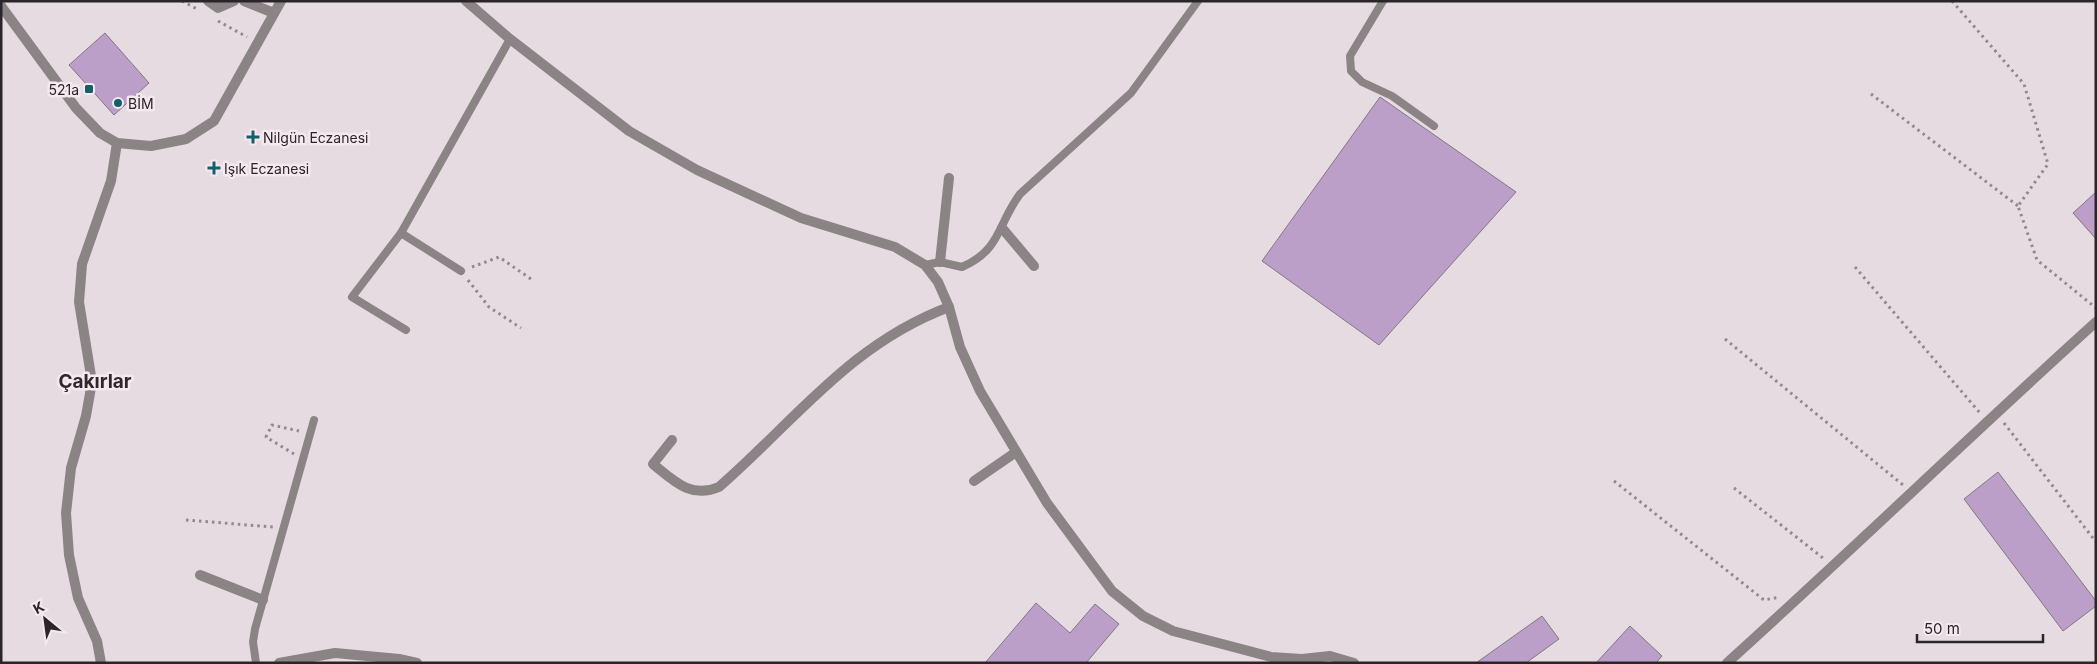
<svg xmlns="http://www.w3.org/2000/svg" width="2097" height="664" font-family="Inter,sans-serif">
  <rect width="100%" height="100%" fill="#e7dbe2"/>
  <g fill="#bc9fc9" stroke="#7f7982">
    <path d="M 105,33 L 149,83 L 114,115 L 69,65 Z"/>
    <path d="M 1380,97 L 1516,192 L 1379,345 L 1262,261 Z"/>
    <path d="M 2096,192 L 2096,239 L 2073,213 Z"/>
    <path d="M 1998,472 L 2096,601 L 2096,606 L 2063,631 L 1964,499 Z"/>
    <path d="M 1036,603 L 1070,633 L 1095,604 L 1119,624 L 1086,663 L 985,663 Z"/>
    <path d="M 1542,616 L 1559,639 L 1526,663 L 1476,663 Z"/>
    <path d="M 1630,626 L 1662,656 L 1656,663 L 1596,663 Z"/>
  </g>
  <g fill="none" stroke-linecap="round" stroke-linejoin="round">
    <g stroke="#91898e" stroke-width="3" stroke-dasharray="2.5 4" stroke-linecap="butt">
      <path d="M 182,1 L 199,10"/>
      <path d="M 1952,1 L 2024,84 L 2048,164 L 2018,206 L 2037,260 L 2096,308"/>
      <path d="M 218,21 L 247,37"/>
      <path d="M 1871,94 L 2018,206"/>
      <path d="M 472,267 L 499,257 L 531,279"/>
      <path d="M 1855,267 L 1980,413"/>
      <path d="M 468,280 L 489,307 L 521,328"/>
      <path d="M 1725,339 L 1903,485"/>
      <path d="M 2004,423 L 2096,542"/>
      <path d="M 294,454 L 266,437 L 272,425 L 299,431"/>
      <path d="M 1614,481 L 1764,600 L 1780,597"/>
      <path d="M 1734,488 L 1823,558"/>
      <path d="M 186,520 L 273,527"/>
    </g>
    <g stroke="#8b8485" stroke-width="8">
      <path d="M 1383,1 L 1350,56 L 1351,71 L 1362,82 L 1392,96 L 1434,126"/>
      <path d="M 401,233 L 461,271"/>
      <path d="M 925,265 L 940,262 L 962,267 C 1001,250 997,225 1020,194 L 1131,93 L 1198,1"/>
      <path d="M 406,330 L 352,297 L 401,233 L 510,39"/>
      <path d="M 256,663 L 253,642 L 255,629 L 314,420"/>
    </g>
    <g stroke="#8b8485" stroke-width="10">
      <path d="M 208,1 L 218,8 L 234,1"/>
      <path d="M 244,1 L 274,13"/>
      <path d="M 1002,228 L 1034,266"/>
      <path d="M 940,262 L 949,178"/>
      <path d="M 672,440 L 653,464 C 674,481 691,499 719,487 C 795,421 850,344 949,307"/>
      <path d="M 974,481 L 1016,452"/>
      <path d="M 200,575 L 263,600"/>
      <path d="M 101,663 L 97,641 L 78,598 L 69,555 L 66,513 L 71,468 L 86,416 L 92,382 L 79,302 L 82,264 L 111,181 L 117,143"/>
      <path d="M 279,663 L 335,653 L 399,659 L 417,663"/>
      <path d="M 1727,663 C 1851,551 1972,434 2096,322"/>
    </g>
    <g stroke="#8b8485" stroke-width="10">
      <path d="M 466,1 L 510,39 L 629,131 L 697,170 L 801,218 L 895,247 L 925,265 L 938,282 L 949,307 L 960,347 L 980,391 L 1047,503 L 1112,591 L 1143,616 L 1173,631 L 1271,657 L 1302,659 L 1330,656 L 1354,663"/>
      <path d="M 1,6 L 76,108 L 100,133 L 117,143 L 151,146 L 186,139 L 214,121 L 281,1"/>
    </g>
  </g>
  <g fill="#12606b" stroke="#f5e8ef" stroke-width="2">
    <rect x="84" y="84" width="10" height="10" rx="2.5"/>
    <circle cx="118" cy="103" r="5"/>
    <path d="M250.5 129.5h5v5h5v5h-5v5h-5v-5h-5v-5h5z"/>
    <path d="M211.5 160.5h5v5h5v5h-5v5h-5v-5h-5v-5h5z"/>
  </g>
  <g text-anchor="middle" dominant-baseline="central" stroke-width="5" stroke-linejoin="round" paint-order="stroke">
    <g font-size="14" fill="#2a2528" stroke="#f5e8ef" text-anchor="start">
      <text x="79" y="89" text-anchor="end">521a</text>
      <text x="128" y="103">BİM</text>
      <text x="263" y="137">Nilgün Eczanesi</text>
      <text x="224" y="168">Işık Eczanesi</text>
    </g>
    <g font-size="19" font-weight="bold" fill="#30272c" stroke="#f5e8ef">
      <text x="95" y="381">Çakırlar</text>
    </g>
  </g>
  <rect width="2097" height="664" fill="none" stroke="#2a2528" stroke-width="5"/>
  <g transform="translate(45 619) rotate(331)" stroke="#f5e8ef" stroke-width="4" paint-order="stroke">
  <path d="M0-4L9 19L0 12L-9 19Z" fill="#2a2528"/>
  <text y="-8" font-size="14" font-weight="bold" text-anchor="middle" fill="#2a2528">K</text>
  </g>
  <path d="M1917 634v8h126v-8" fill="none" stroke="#2a2528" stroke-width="2.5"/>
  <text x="1924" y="634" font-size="15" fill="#2a2528" stroke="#f5e8ef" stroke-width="4" paint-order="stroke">50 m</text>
</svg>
